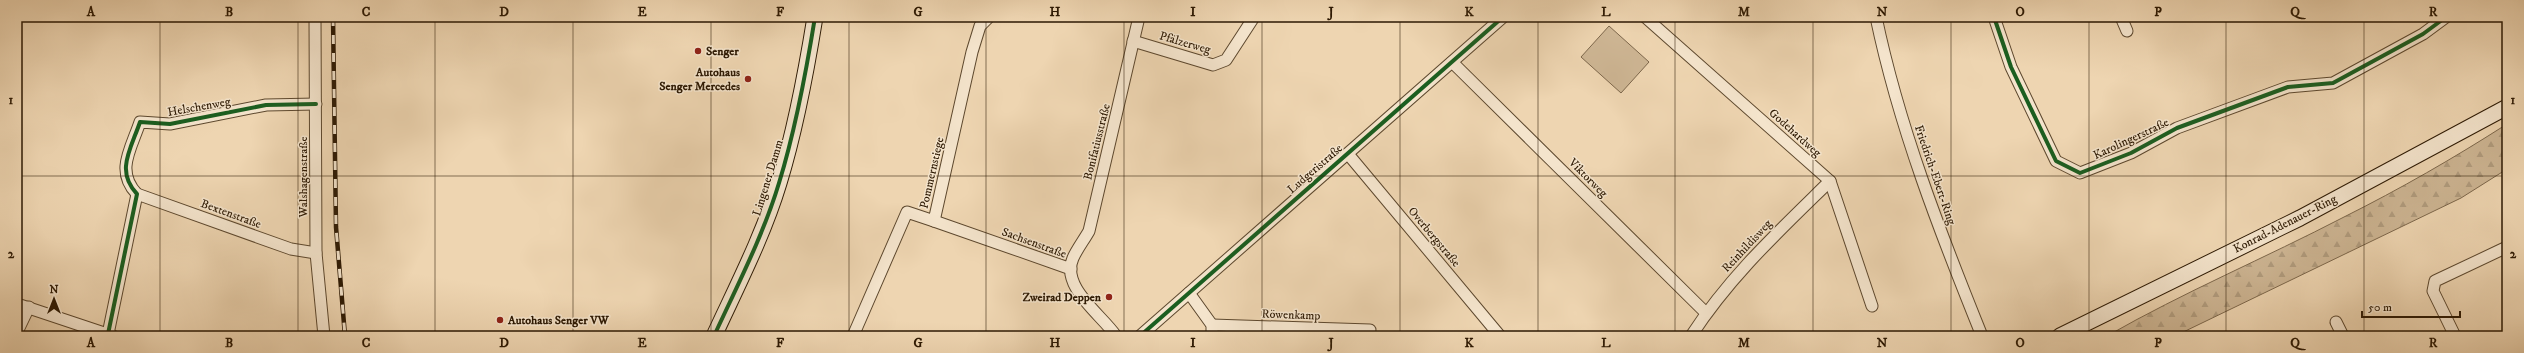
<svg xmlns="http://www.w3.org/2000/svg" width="2524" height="353" font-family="'IM FELL DW Pica',serif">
  <defs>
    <pattern id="forest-firs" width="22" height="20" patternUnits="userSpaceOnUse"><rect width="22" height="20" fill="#cdb593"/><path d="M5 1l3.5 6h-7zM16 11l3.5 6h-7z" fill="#b09b7d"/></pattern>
  </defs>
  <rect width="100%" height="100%" fill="#eed5b1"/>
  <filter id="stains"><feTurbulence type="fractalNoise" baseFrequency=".005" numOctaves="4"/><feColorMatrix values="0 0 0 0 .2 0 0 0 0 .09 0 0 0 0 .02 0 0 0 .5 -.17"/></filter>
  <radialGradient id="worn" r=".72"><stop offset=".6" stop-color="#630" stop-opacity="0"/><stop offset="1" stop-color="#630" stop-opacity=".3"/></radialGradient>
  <path fill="url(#forest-firs)" stroke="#7d674b" d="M 2507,124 L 2507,169 L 2461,198 L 2175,336 L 2107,336 C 2184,292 2265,258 2344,217 C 2400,189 2454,158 2507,124 Z"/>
  <path fill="#cdb593" stroke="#7d674b" d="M 1609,26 L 1649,62 L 1621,93 L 1581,57 Z"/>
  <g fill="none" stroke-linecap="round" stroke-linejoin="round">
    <g stroke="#5d482e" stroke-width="13">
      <g id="minor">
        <path d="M 315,17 L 316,253 L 324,336"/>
        <path d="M 1645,17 L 1830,181 L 1872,306"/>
        <path d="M 1876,17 C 1899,127 1940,232 1982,336"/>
        <path d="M 1994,17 L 2011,67 L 2056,161 L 2080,173 L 2131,153 L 2177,128 L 2288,87 L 2333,83 L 2423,34 L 2446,17"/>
        <path d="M 2121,17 L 2127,31"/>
        <path d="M 1133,41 L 1213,65 L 1226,60 L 1254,17"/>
        <path d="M 1452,62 L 1706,313"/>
        <path d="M 1348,154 L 1500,336"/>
        <path d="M 137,194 L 291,249 L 316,253"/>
        <path d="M 934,221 L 1071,269"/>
        <path d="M 1189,293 L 1212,325 L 1212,336"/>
        <path d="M 17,304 L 113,336"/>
        <path d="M 2336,322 L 2343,336"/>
        <path d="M 1212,325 L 1370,330"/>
        <path d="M 17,332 L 29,307"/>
        <path d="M 108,334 L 137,194 C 115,171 131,149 140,122 L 170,124 L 266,105 L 316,104"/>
        <path d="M 853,336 L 907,212 L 934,221 L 972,52 L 980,26 L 989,17"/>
        <path d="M 1116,336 C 1102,315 1060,287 1073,258 C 1077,249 1084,240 1089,231 L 1139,17"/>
        <path d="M 1140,336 L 1503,17"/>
        <path d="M 1691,336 C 1730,276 1779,231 1830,181"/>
        <path d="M 2455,336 L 2433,291 L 2435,281 L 2507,247"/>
      </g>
    </g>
    <g stroke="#2d1903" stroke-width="17">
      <g id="secondary">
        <path d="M 714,336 C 737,286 763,236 779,183 C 796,128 806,73 815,17"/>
        <path d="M 2060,336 L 2300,218 L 2507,107"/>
      </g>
    </g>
    <use href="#minor" stroke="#f4e4cc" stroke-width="11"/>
    <use href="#secondary" stroke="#f4e4cc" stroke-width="15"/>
    <g stroke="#2d1903" stroke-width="4.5">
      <path id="rail" d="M 333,17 L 336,227 L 345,336"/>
    </g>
    <use href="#rail" stroke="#f4e4cc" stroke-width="3" stroke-dasharray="9" stroke-linecap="butt"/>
    <g stroke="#f4e4cc" stroke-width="6">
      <g id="cycleway">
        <path d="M 1994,17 L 2011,67 L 2056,161 L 2080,173 L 2131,153 L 2177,128 L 2288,87 L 2333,83 L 2423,34 L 2446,17"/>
        <path d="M 108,334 L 137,194 C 115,171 131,149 140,122 L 170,124 L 266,105 L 316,104"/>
        <path d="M 714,336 C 737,286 763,236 779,183 C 796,128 806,73 815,17"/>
        <path d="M 1140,336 L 1503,17"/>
      </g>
    </g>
    <use href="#cycleway" stroke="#1b5e20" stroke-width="4"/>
  </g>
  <path fill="none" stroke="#2d1903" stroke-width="1" stroke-opacity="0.55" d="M 160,17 L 160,336M 298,17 L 298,336M 435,17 L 435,336M 573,17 L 573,336M 711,17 L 711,336M 849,17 L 849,336M 986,17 L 986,336M 1124,17 L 1124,336M 1262,17 L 1262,336M 1400,17 L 1400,336M 1538,17 L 1538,336M 1675,17 L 1675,336M 1813,17 L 1813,336M 1951,17 L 1951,336M 2089,17 L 2089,336M 2226,17 L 2226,336M 2364,17 L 2364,336M 17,176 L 2507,176"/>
  <g fill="#8f2418" stroke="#f4e4cc" stroke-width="1.5">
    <circle cx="698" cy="51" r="4"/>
    <circle cx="748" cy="79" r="4"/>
    <circle cx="1109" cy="297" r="4"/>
    <circle cx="500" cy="320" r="4"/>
  </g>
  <g text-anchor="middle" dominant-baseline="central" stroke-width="3" stroke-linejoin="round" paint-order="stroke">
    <g font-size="12" fill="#2d1903" stroke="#f4e4cc">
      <text transform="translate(1185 43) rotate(16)">Pfälzerweg</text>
      <text transform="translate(199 107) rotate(-10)">Helschenweg</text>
      <text transform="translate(1795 133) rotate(42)">Godehardweg</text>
      <text transform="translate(2131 139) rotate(-25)">Karolingerstraße</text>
      <text transform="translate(1097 142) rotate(-76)">Bonifatiusstraße</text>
      <text transform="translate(1315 169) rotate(-41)">Ludgeristraße</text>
      <text transform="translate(932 173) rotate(-77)">Pommernstiege</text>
      <text transform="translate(1935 175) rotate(71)">Friedrich-Ebert-Ring</text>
      <text transform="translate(303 177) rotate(-90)">Walshagenstraße</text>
      <text transform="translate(768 178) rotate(-73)">Lingener Damm</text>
      <text transform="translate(1588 178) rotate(45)">Viktorweg</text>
      <text transform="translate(231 214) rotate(20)">Bextenstraße</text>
      <text transform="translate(2285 224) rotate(-27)">Konrad-Adenauer-Ring</text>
      <text transform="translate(1434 237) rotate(50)">Overbergstraße</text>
      <text transform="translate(1034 243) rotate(20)">Sachsenstraße</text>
      <text transform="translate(1747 246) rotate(-47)">Reinhildisweg</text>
      <text transform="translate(1291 315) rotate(2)">Röwenkamp</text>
    </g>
    <g font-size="12" font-weight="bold" fill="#2d1903" stroke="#f4e4cc" text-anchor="start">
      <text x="706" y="51">Senger</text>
      <text x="740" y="72" text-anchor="end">Autohaus<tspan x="740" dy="14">Senger Mercedes</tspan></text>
      <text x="1101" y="297" text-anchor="end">Zweirad Deppen</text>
      <text x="508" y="320">Autohaus Senger VW</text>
    </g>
  </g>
  <rect width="2524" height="353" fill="none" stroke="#eed5b1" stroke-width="44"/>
  <g transform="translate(54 299)" stroke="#f4e4cc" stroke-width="3" paint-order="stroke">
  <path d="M0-3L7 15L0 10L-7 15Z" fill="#2d1903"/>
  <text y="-6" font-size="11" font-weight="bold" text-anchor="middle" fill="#2d1903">N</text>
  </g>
  <path d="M2362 311v6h98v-6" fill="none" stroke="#2d1903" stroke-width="2"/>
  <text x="2368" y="311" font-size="12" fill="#2d1903" stroke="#f4e4cc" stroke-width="3" paint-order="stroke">50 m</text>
  <rect x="22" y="22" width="2480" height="309" fill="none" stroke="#2d1903" stroke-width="1.5"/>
  <g font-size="13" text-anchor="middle" font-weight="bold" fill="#2d1903">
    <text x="91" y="16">A</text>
    <text x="229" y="16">B</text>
    <text x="366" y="16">C</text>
    <text x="504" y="16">D</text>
    <text x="642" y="16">E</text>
    <text x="780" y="16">F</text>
    <text x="918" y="16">G</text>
    <text x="1055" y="16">H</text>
    <text x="1193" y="16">I</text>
    <text x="1331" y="16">J</text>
    <text x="1469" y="16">K</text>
    <text x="1606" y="16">L</text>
    <text x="1744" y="16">M</text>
    <text x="1882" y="16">N</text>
    <text x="2020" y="16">O</text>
    <text x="2158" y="16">P</text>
    <text x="2295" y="16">Q</text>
    <text x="2433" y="16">R</text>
    <text x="11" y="104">1</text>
    <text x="2513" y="104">1</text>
    <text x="11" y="258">2</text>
    <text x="2513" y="258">2</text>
    <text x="91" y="347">A</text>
    <text x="229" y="347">B</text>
    <text x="366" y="347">C</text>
    <text x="504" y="347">D</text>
    <text x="642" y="347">E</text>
    <text x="780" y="347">F</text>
    <text x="918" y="347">G</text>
    <text x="1055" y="347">H</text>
    <text x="1193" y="347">I</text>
    <text x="1331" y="347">J</text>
    <text x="1469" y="347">K</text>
    <text x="1606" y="347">L</text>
    <text x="1744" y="347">M</text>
    <text x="1882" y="347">N</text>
    <text x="2020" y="347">O</text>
    <text x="2158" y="347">P</text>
    <text x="2295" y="347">Q</text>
    <text x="2433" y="347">R</text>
  </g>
  <rect width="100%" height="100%" filter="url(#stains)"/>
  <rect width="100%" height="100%" fill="url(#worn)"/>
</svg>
